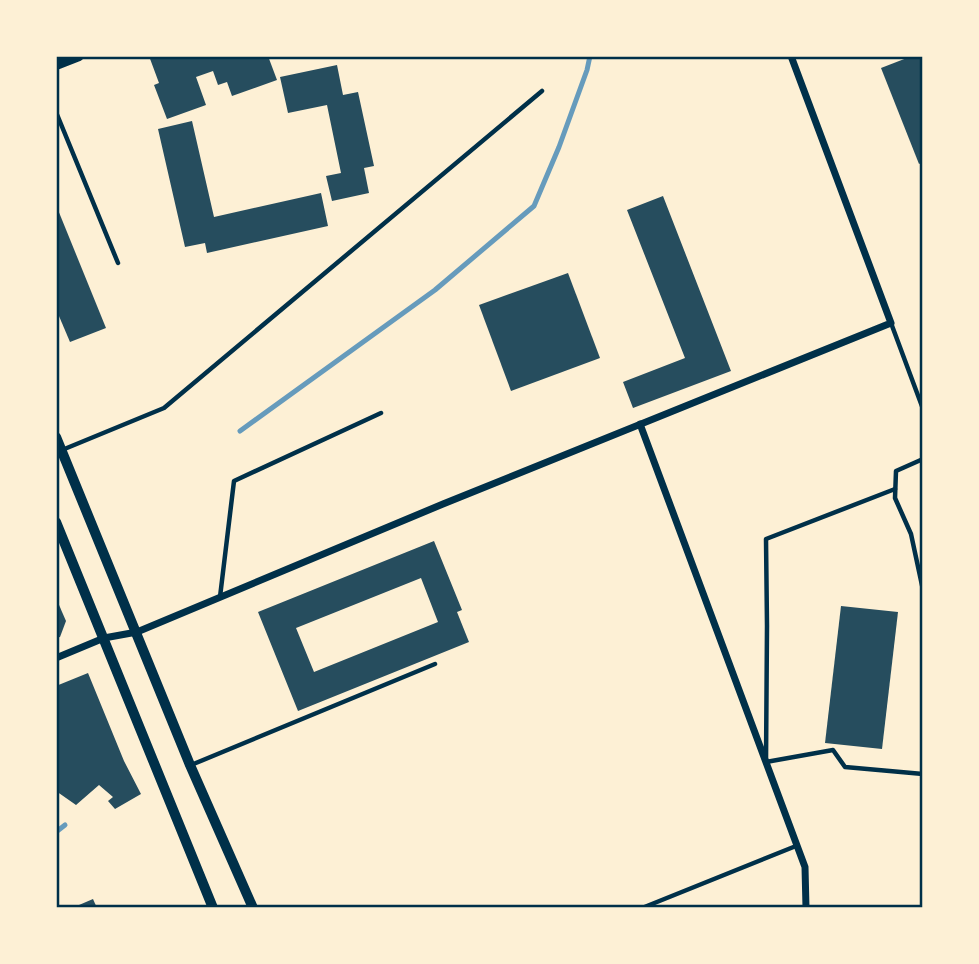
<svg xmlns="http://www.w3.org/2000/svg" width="979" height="964" font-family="'Fira Sans',sans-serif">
  <rect width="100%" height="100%" fill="#fdf0d5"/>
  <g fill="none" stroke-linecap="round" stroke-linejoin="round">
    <g stroke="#669bbc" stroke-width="5">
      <path d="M 240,431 L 435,290 L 534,206 L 559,147 L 587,70 L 590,56"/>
      <path d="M 56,832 L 65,825"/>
    </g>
  </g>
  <g fill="#264d5e" fill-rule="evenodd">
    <path d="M 149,56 L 253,56 L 254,58 L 268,56 L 277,80 L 232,96 L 227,82 L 218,85 L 213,71 L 196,77 L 206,105 L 167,119 L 154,85 L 159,83 Z"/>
    <path d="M 912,56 L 923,56 L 923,162 L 919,164 L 881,68 Z"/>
    <path d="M 337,65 L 343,95 L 358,92 L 374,166 L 364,168 L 369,193 L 332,201 L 326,176 L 341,173 L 327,105 L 288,113 L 280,77 Z"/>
    <path d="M 192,121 L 214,217 L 321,193 L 328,226 L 207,253 L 205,243 L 185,247 L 158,129 Z"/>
    <path d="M 663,196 L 731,371 L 633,408 L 623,382 L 685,358 L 627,210 Z"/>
    <path d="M 56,205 L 106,328 L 70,342 L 56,309 Z"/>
    <path d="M 568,273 L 600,358 L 511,391 L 479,305 Z"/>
    <path d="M 434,541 L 462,610 L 457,612 L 469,642 L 298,711 L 258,612 ZM 421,578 L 438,622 L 314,672 L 296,628 Z"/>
    <path d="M 56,598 L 66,621 L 60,637 L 56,638 Z"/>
    <path d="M 841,606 L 898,612 L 882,749 L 825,743 Z"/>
    <path d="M 88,673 L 124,761 L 141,794 L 115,809 L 108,801 L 113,797 L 99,785 L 76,805 L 56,791 L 56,686 Z"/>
    <path d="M 93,899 L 97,908 L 72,908 Z"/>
  </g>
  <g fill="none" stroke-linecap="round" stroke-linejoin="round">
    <g stroke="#003049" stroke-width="4.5">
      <path d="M 56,112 L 118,263"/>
      <path d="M 891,323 L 923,409"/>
      <path d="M 62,450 L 164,408 L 542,91"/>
      <path d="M 923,459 L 896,471 L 895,498 L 911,534 L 923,590"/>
      <path d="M 895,489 L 766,539 L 767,626 L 766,762 L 833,750 L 845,767 L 923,774"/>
      <path d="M 220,597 L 234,481 L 381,413"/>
      <path d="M 191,765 L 435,664"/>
      <path d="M 642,908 L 796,846"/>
    </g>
    <g stroke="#003049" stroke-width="7">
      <path d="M 640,424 L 805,867 L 806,908"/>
      <path d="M 56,658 L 104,638 L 137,632 L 443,504 L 891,323 L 791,56"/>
    </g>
    <g stroke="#003049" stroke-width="10">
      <path d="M 56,65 L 79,56"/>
      <path d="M 56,437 L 190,765 L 253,908"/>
      <path d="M 56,522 L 213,908"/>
    </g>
  </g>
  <rect width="979" height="964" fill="none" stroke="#fdf0d5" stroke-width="116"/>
  <rect x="58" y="58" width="863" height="848" fill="none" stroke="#003049" stroke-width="2.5"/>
</svg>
